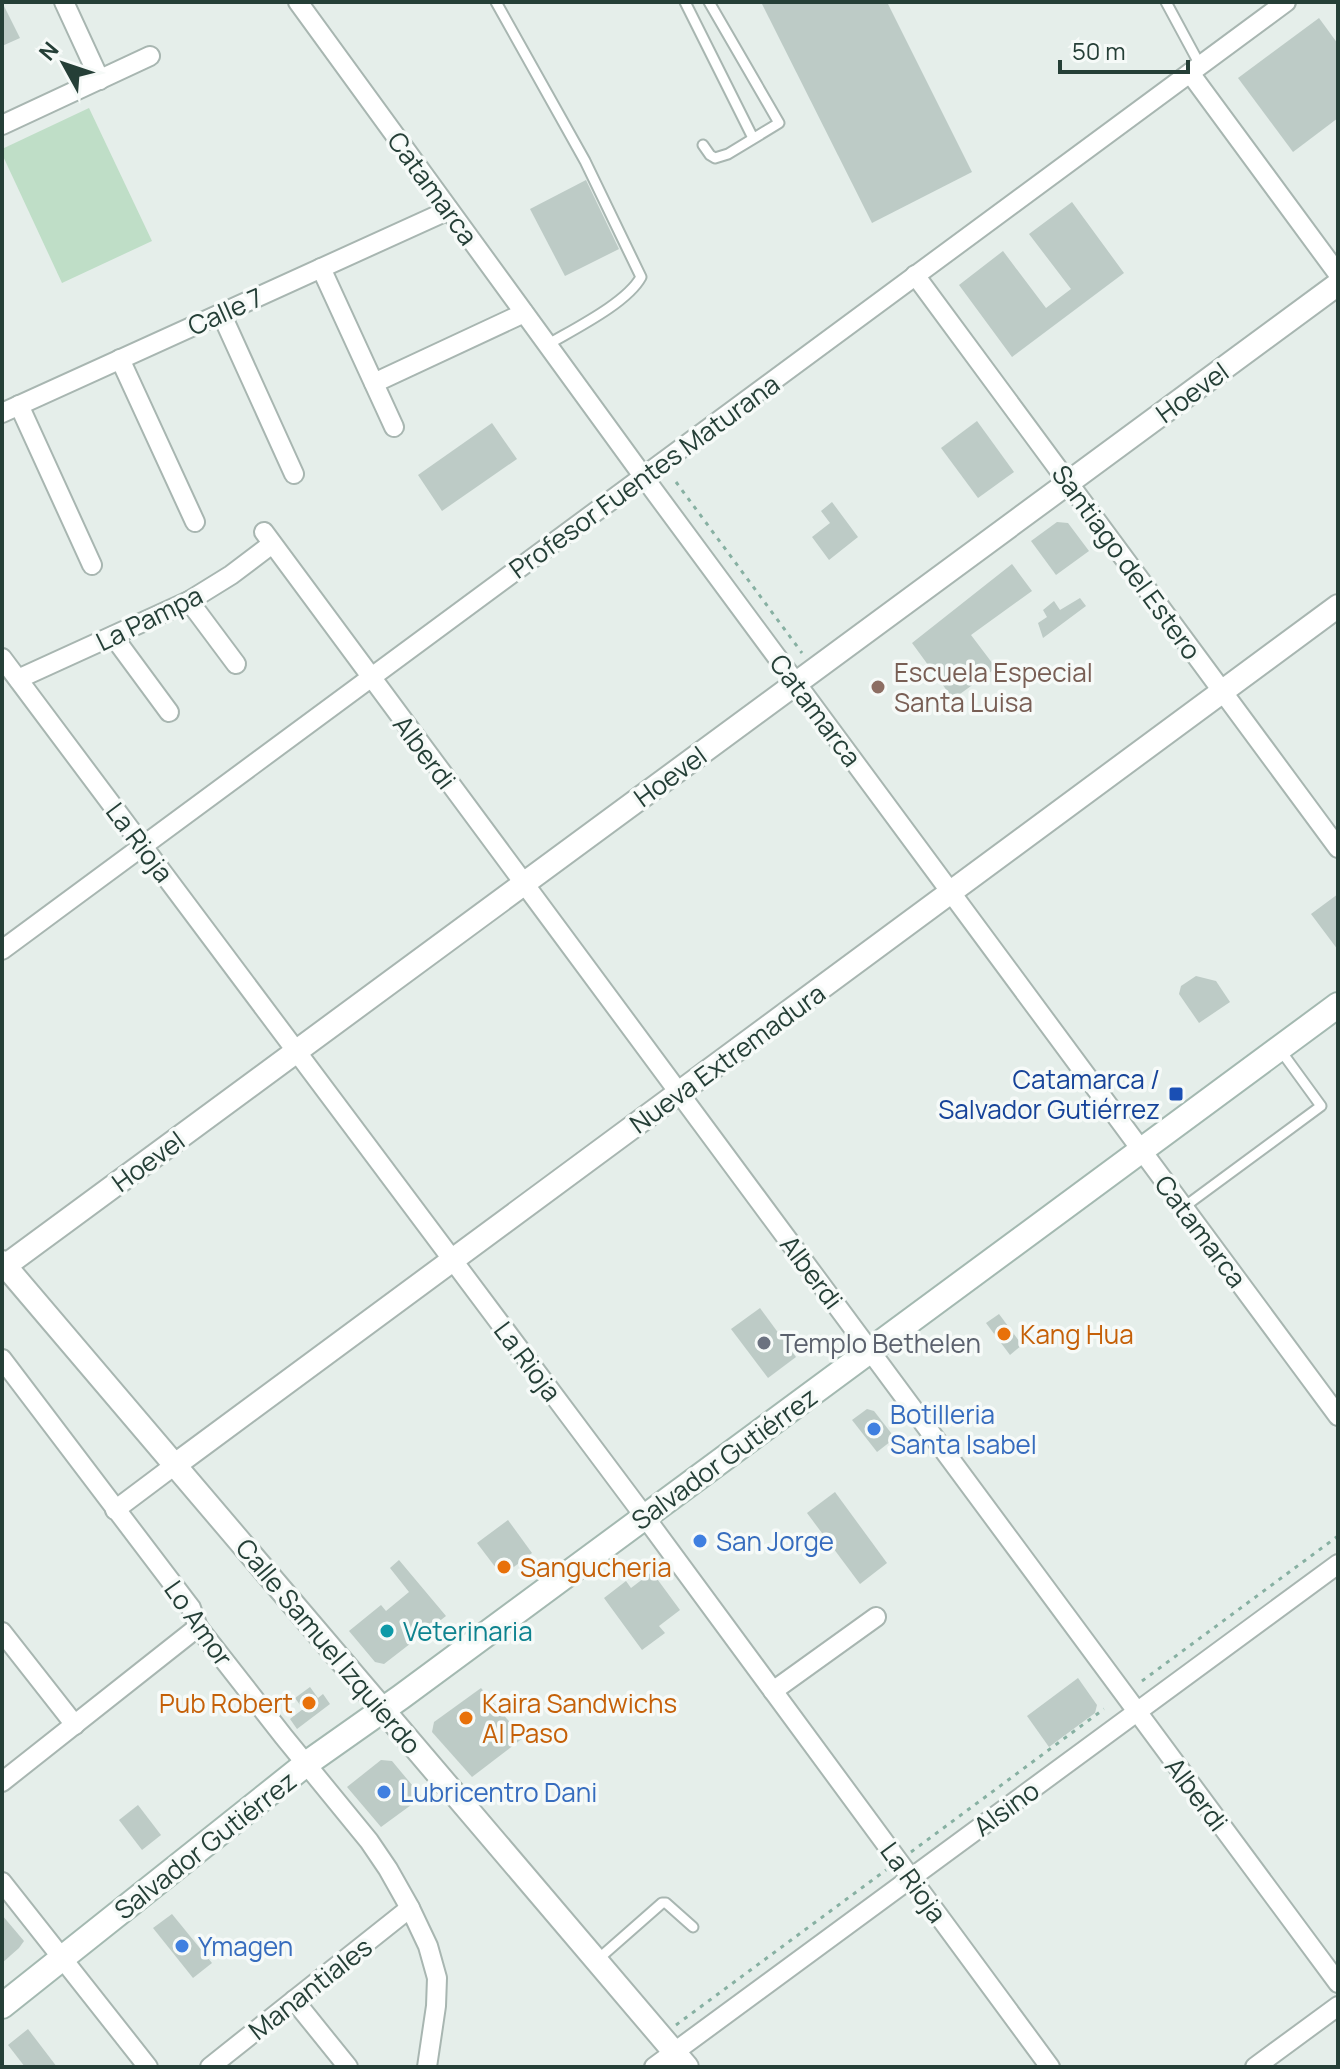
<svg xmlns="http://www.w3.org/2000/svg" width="1340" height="2069" font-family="Manrope,sans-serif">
  <rect width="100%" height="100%" fill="#e5eeea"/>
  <path fill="#bfdec7" d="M 89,108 L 152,241 L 62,283 L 2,154 L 2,149 Z"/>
  <g fill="#bdcbc6">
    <path d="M 2,2 L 20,38 L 2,46 Z"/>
    <path d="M 761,2 L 887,2 L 972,172 L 872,223 Z"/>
    <path d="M 1319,18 L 1338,44 L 1338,118 L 1293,152 L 1238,78 Z"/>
    <path d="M 586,180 L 619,249 L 565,276 L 530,209 Z"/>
    <path d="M 1072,202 L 1124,273 L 1012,357 L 959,285 L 1003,251 L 1046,308 L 1071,289 L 1029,234 Z"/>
    <path d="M 977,421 L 1014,472 L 978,498 L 941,448 Z"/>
    <path d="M 492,423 L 517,459 L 442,511 L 418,475 Z"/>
    <path d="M 832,502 L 858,537 L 829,560 L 812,537 L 830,523 L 821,511 Z"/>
    <path d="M 1057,522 L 1068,523 L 1089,551 L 1056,575 L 1031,541 Z"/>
    <path d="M 1012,564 L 1032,591 L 971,635 L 996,668 L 953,699 L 912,643 Z"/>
    <path d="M 1080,598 L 1086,606 L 1043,638 L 1038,623 L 1047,617 L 1043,610 L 1054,601 L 1060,610 Z"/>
    <path d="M 1338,894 L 1338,950 L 1311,914 Z"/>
    <path d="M 1196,976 L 1216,981 L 1230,1002 L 1199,1023 L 1179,994 L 1181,986 Z"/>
    <path d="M 760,1308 L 796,1357 L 768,1378 L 731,1329 Z"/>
    <path d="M 999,1314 L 1022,1345 L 1010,1355 L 986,1323 Z"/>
    <path d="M 867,1409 L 874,1411 L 895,1438 L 877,1452 L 852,1420 Z"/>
    <path d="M 835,1492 L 887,1563 L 860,1584 L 807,1513 Z"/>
    <path d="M 508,1520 L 532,1553 L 502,1576 L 477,1543 Z"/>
    <path d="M 399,1560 L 446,1616 L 384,1664 L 375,1662 L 349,1631 L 381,1605 L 386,1611 L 409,1592 L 390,1568 Z"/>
    <path d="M 652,1572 L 680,1610 L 659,1626 L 665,1633 L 642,1650 L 604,1598 L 626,1581 L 631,1588 Z"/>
    <path d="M 1078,1678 L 1097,1705 L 1095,1713 L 1049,1747 L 1027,1716 Z"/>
    <path d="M 310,1687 L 318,1698 L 323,1694 L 330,1704 L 297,1729 L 290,1719 L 303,1709 L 295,1698 Z"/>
    <path d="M 481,1688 L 523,1738 L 472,1777 L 432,1732 L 434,1722 Z"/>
    <path d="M 381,1760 L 392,1761 L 422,1797 L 381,1827 L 347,1787 Z"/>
    <path d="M 138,1805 L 161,1835 L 142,1850 L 119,1820 Z"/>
    <path d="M 172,1914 L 212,1963 L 193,1978 L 153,1928 Z"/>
    <path d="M 2,1915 L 24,1941 L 19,1948 L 2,1963 Z"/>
    <path d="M 28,2029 L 57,2067 L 25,2067 L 8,2045 Z"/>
  </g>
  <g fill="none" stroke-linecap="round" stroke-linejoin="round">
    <g stroke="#a8b6b1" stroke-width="13">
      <g id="service">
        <path d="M 496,2 L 585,161 L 641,277 C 627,303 574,329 547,345"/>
        <path d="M 685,2 L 753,138"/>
        <path d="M 1166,2 L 1200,65"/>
        <path d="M 703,145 L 710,155 L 715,158 L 728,154 L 779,123 L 709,2"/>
        <path d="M 1184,1207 L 1321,1106 L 1281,1051"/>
        <path d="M 596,1961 L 662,1903 L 666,1903 L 693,1927"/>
      </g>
    </g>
    <g stroke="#a8b6b1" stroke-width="22">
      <g id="minor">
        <path d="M 64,2 L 100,80"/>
        <path d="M 298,2 L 643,476 L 1338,1416"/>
        <path d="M 1190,73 L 1338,274"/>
        <path d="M 2,125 L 150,56"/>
        <path d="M 321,268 L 394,427"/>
        <path d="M 915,275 L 1338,848"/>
        <path d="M 221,313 L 294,474"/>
        <path d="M 120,359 L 195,522"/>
        <path d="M 374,383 L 524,313"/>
        <path d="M 19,405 L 92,565"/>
        <path d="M 2,413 L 449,210"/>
        <path d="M 264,532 L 1338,1983"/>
        <path d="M 189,601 L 236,664"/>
        <path d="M 113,636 L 169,712"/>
        <path d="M 2,658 L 645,1517 L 1050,2067"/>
        <path d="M 18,679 L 189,601 L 231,575 L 272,544"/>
        <path d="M 2,950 L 1286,2"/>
        <path d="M 2,1359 L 191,1608 L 198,1627 L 284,1737 L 369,1841 L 388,1869 L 410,1908 L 428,1946 L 437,1978 L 436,2006 L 427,2067"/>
        <path d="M 115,1510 L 175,1465"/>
        <path d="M 2,1632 L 75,1725"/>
        <path d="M 773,1691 L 876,1617"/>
        <path d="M 2,1782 L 198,1627"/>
        <path d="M 2,1882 L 148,2067"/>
        <path d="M 294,2000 L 348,2067"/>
        <path d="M 210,2067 L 410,1908"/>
        <path d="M 654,2067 L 1338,1564"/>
        <path d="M 1255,2067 L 1338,2006"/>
      </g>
    </g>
    <g stroke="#a8b6b1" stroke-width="26">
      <g id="tertiary">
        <path d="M 2,1262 L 687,2067"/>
        <path d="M 5,1266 L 1338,284"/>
        <path d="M 175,1465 L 1338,606"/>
      </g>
    </g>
    <g stroke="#a4b9b1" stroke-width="28">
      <path id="secondary" d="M 2,2006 L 306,1764 L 401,1697 L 1338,1005"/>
    </g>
    <g stroke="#87b0a2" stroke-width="3" stroke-dasharray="4 6" stroke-linecap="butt">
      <path d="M 676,482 L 802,653"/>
      <path d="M 1142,1681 L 1338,1536"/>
      <path d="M 911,1852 L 1104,1709"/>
      <path d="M 676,2025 L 886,1870"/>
    </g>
    <use href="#service" stroke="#fff" stroke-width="9"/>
    <use href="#minor" stroke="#fff" stroke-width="18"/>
    <use href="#tertiary" stroke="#fff" stroke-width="22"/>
    <use href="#secondary" stroke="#fff" stroke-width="24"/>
  </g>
  <circle fill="#8d6e63" stroke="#f6faf8" stroke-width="3" cx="878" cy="687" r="8"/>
  <rect fill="#1a4fb4" stroke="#f6faf8" stroke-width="3" x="1168" y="1086" width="16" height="16" rx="4"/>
  <g fill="#e8710a" stroke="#f6faf8" stroke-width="3">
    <circle cx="1004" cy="1334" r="8"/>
    <circle cx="504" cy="1567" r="8"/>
    <circle cx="309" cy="1703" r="8"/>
    <circle cx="466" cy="1718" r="8"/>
  </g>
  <circle fill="#6b7280" stroke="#f6faf8" stroke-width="3" cx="764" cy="1343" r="8"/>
  <g fill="#3f7fe0" stroke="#f6faf8" stroke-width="3">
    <circle cx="874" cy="1429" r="8"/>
    <circle cx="700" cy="1541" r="8"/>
    <circle cx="384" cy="1792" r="8"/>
    <circle cx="182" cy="1946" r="8"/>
  </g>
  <circle fill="#0f9aa8" stroke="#f6faf8" stroke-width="3" cx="387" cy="1631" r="8"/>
  <g text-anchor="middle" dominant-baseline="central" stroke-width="7" stroke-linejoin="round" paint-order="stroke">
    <g font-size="26" fill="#253f37" stroke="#f6faf8">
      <text transform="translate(433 188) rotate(54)">Catamarca</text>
      <text transform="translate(225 311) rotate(-24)">Calle 7</text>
      <text transform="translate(1192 392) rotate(-36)">Hoevel</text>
      <text transform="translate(644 476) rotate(-36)">Profesor Fuentes Maturana</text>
      <text transform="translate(1127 562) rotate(54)">Santiago del Estero</text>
      <text transform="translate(149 618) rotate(-26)">La Pampa</text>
      <text transform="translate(816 710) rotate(53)">Catamarca</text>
      <text transform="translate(425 752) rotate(53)">Alberdi</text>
      <text transform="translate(670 776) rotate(-36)">Hoevel</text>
      <text transform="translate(140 842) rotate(53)">La Rioja</text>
      <text transform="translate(727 1058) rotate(-36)">Nueva Extremadura</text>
      <text transform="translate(148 1161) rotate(-36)">Hoevel</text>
      <text transform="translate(1201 1231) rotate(53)">Catamarca</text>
      <text transform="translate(812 1272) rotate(53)">Alberdi</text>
      <text transform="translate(528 1361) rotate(53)">La Rioja</text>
      <text transform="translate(724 1458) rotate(-36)">Salvador Gutiérrez</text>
      <text transform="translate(199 1623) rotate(55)">Lo Amor</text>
      <text transform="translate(329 1646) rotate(50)">Calle Samuel Izquierdo</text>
      <text transform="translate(1197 1794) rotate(53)">Alberdi</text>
      <text transform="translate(1006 1808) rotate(-36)">Alsino</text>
      <text transform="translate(205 1845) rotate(-38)">Salvador Gutiérrez</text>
      <text transform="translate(914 1882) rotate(54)">La Rioja</text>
      <text transform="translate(310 1988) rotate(-38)">Manantiales</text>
    </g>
    <g font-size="26" fill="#785e54" stroke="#f6faf8" text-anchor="start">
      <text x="894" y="672">Escuela Especial<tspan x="894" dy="30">Santa Luisa</tspan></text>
    </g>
    <g font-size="26" fill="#164399" stroke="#f6faf8" text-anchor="end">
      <text x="1160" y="1079">Catamarca /<tspan x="1160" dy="30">Salvador Gutiérrez</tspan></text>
    </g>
    <g font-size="26" fill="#c56008" stroke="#f6faf8" text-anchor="start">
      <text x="1020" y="1334">Kang Hua</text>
      <text x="520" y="1567">Sangucheria</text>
      <text x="293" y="1703" text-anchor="end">Pub Robert</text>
      <text x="482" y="1703">Kaira Sandwichs<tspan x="482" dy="30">Al Paso</tspan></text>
    </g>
    <g font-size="26" fill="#5b616d" stroke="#f6faf8" text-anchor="start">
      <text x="780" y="1343">Templo Bethelen</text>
    </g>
    <g font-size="26" fill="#366cbe" stroke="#f6faf8" text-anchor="start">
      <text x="890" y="1414">Botilleria<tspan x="890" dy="30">Santa Isabel</tspan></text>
      <text x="716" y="1541">San Jorge</text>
      <text x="400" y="1792">Lubricentro Dani</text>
      <text x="198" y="1946">Ymagen</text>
    </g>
    <g font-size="26" fill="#0d838f" stroke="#f6faf8" text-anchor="start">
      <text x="403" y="1631">Veterinaria</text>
    </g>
  </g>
  <rect width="1340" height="2069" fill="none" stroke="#253f37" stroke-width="8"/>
  <g transform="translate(64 64) rotate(310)" stroke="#f6faf8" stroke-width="6" paint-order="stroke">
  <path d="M0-6L14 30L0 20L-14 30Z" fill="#253f37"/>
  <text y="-12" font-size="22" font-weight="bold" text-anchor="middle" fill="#253f37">N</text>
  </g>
  <path d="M1060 60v12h128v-12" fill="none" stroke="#253f37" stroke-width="4"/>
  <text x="1072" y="60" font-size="24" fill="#253f37" stroke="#f6faf8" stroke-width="6" paint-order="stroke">50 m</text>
</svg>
